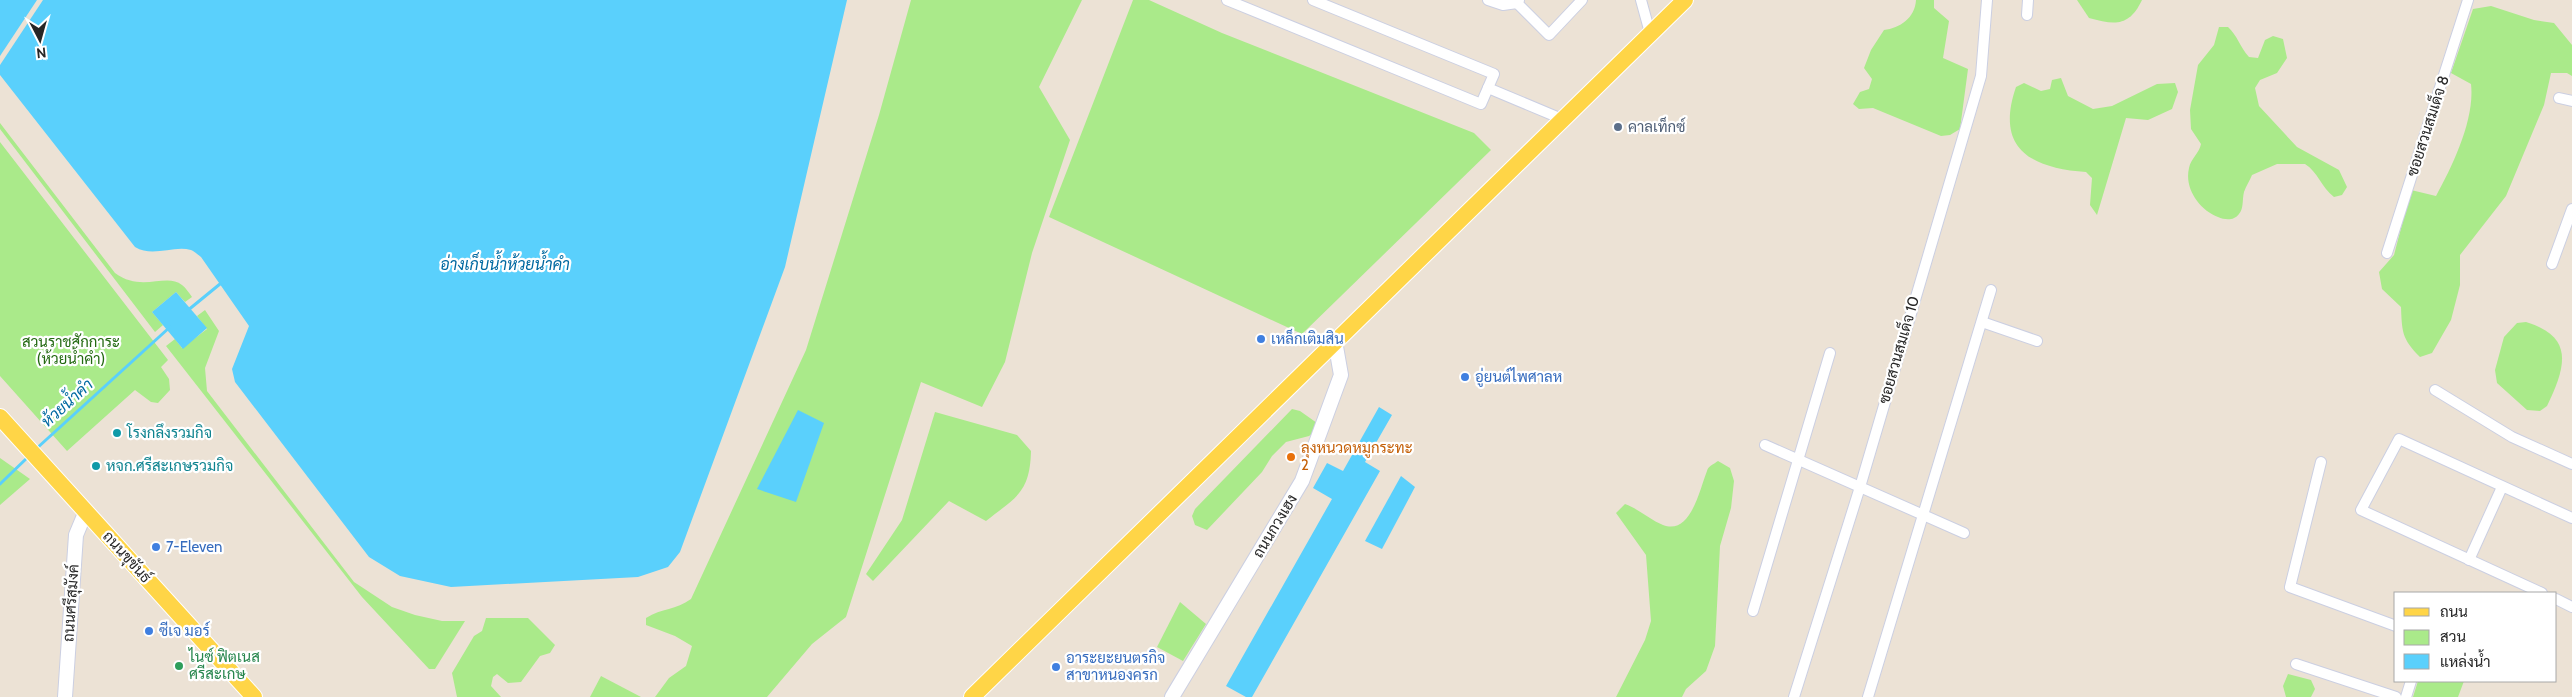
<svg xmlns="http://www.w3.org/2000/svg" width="2572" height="697" font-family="Cabin,Sarabun,sans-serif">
  <rect width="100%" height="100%" fill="#ece2d5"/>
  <g fill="#aaea8a">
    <path d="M 911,0 L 1082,0 L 1039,87 L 1070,140 L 1032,253 L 1005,362 L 982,407 L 921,382 L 846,617 L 812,644 L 767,697 L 655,697 L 669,678 L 686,666 L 692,646 L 675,636 L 646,625 L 646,618 C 662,608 676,610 691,599 L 806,350 L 879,115 Z"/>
    <path d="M 1133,0 L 1149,0 L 1222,33 L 1474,133 L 1491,150 L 1302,334 L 1049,217 Z"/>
    <path d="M 1916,0 L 1934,0 L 1934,8 L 1949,21 L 1943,58 L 1968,69 L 1960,129 L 1950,135 L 1941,136 L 1873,108 L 1859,109 L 1853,104 L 1860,92 L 1869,89 L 1872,79 L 1864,68 L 1871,50 L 1884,30 C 1900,28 1915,18 1916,0 Z"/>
    <path d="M 2077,0 L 2142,0 C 2129,27 2115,25 2089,18 Z"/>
    <path d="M 2491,6 L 2534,20 L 2554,23 L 2572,45 L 2572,76 L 2567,73 L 2551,73 L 2544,105 L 2506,196 L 2460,255 L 2460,285 L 2451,320 L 2432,353 L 2420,357 C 2402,339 2402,332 2401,307 L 2382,289 L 2379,272 L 2394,255 L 2411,190 L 2436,196 C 2453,165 2475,119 2471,84 L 2451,73 L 2473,9 Z"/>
    <path d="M 2219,27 L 2228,27 C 2237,35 2240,47 2249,57 L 2258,58 L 2265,40 L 2273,36 L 2283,39 L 2287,58 L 2277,73 L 2260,80 L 2255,88 L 2259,106 L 2297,147 L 2339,170 L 2347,187 L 2342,195 L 2334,197 C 2321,187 2318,172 2305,164 L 2277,164 L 2252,175 C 2250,180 2246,186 2244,192 C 2242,200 2244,208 2239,214 C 2234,221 2225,220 2218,217 C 2200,210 2184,189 2189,168 C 2191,158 2199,154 2201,144 L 2191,129 L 2190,110 L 2198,65 L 2214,45 Z"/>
    <path d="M 2061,78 L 2068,96 L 2093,109 L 2112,106 L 2157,84 L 2175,83 L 2178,92 L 2172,109 L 2148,120 L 2126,118 L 2097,215 L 2090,205 L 2092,178 L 2086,172 C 2030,168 1995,148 2016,87 L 2024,83 L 2041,91 L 2050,89 L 2052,80 Z"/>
    <path d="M 0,123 L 115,273 C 142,293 166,272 182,285 C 186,288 189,293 192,297 L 185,302 L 176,292 L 152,312 L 163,325 L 155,332 L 0,129 Z"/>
    <path d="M 0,142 L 168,360 L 161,367 L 169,379 L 170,390 L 158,403 L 151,402 L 135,390 L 67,451 L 0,376 Z"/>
    <path d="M 205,310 L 219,331 L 205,368 L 207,391 L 354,582 L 392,607 L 415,615 L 442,621 L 465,621 L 435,669 L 429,669 L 362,597 L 166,346 L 175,339 L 182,348 L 207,329 L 197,316 Z"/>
    <path d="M 2526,322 C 2572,336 2568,363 2547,406 L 2540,411 L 2527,410 L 2497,383 L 2495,370 L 2504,337 L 2517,323 Z"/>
    <path d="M 1292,409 L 1300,411 L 1317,423 L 1317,430 L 1309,436 L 1286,442 L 1272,456 L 1262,472 L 1207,530 L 1195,525 L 1192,516 L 1195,509 Z"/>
    <path d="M 935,412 L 1017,435 L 1031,451 C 1030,493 1016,497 986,521 L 949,501 L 873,581 L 866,574 L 902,520 Z"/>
    <path d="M 0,458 L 30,479 L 0,505 Z"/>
    <path d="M 1718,461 L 1730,468 L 1734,481 L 1731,508 L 1720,546 L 1715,646 L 1706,671 L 1686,689 L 1682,697 L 1616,697 L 1645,640 L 1651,621 L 1646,555 L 1616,513 L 1625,504 C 1639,509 1650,520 1663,525 C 1691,536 1700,488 1707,471 C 1708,466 1714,464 1718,461 Z"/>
    <path d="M 1180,602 L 1206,624 L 1183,661 L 1157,647 Z"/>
    <path d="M 486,618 L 528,618 L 555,645 L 550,653 L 540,656 L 521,682 L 508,683 L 497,674 L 493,677 L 491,686 L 501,697 L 457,697 L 452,673 L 474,636 L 482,631 Z"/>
    <path d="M 2288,674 L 2311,680 L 2315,689 L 2311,697 L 2286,697 L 2283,686 Z"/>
    <path d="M 601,676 L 641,697 L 590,697 Z"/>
    <path d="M 2418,681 L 2464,681 L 2458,697 L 2413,697 Z"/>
  </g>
  <g fill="#5ad0fc">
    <path d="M 0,0 L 847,0 L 785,267 L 680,552 L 668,567 L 638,577 L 451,587 L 400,576 L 369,557 L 235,382 L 232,369 L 249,326 L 201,257 C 198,255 194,251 191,250 C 173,245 153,258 135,247 L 0,75 Z"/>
    <path d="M 176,292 L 207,328 L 183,349 L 152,312 Z"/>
    <path d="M 1379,407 L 1392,415 L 1365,462 L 1380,471 L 1252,697 L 1246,697 L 1226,686 L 1332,499 L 1313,488 L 1327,463 L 1343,471 Z"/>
    <path d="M 798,410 L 824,423 L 796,502 L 757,489 Z"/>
    <path d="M 1401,476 L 1415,487 L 1382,549 L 1365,541 Z"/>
  </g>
  <path fill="#ece2d5" d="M 37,0 L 43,0 L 0,65 L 0,56 Z"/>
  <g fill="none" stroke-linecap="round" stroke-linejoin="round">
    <g stroke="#5ad0fc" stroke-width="3">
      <path d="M 187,311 L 220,284"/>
      <path d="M 36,449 L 170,327"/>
      <path d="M 0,484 L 28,457"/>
    </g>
    <g stroke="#cbcfe2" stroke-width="12">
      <g id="street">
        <path d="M 1227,0 L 1481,104 L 1494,74 L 1313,0"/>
        <path d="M 1488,0 L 1503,5 L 1517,3 L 1519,0"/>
        <path d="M 1641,0 L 1650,33"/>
        <path d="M 1517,3 L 1549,35 L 1582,0"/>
        <path d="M 2027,15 L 2028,0"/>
        <path d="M 1488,88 L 1562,119"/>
        <path d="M 2559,98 L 2572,101"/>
        <path d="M 2387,253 L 2468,0"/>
        <path d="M 2552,264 L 2572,209"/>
        <path d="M 1982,322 L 2037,341"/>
        <path d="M 2435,390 L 2512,437 L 2572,464"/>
        <path d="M 1765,445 L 1964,533"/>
        <path d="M 2321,462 L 2290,587 L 2396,626"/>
        <path d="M 2469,560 L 2502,487"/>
        <path d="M 2542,593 L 2361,510 L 2399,439 L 2572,518"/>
        <path d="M 2556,599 L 2572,607"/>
        <path d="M 1753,611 L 1830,353"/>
        <path d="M 2296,664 L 2396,697"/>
        <path d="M 1794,697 L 1860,487 L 1981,76 L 1987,0"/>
        <path d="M 1868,697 L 1991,290"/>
        <path d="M 2406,697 L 2411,681"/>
      </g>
    </g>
    <g stroke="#cbcfe2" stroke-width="16">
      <g id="secondary">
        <path d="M 65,697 L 76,535 L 86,511"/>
        <path d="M 1172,697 L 1302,481 L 1341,375 L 1335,341"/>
      </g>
    </g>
    <g stroke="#fff" stroke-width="18">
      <g id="primary">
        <path d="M 0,417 L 254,697"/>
        <path d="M 972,697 L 1685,0"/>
      </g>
    </g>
    <use href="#street" stroke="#fff" stroke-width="10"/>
    <use href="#secondary" stroke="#fff" stroke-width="14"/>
    <use href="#primary" stroke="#ffd547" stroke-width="16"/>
  </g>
  <circle fill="#5c6f8a" stroke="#fff" stroke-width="2" cx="1618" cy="127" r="5"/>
  <g fill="#3f7fe0" stroke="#fff" stroke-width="2">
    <circle cx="1261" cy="339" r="5"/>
    <circle cx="1465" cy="377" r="5"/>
    <circle cx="156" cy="547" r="5"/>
    <circle cx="149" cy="631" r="5"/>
    <circle cx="1056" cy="667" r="5"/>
  </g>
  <g fill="#0f9aa8" stroke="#fff" stroke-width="2">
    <circle cx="117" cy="433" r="5"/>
    <circle cx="96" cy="466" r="5"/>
  </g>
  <circle fill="#e8710a" stroke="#fff" stroke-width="2" cx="1291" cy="457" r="5"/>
  <circle fill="#2e9e5b" stroke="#fff" stroke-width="2" cx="179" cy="666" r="5"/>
  <g text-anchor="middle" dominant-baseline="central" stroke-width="4.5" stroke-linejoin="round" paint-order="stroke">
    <g font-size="15" fill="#262626" stroke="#fff">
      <text transform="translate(2428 126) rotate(-72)">ซอยสวนสมเด็จ 8</text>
      <text transform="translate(1899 350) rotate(-74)">ซอยสวนสมเด็จ 10</text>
      <text transform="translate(1275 526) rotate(-59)">ถนนกวงเฮง</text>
      <text transform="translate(127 557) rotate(48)">ถนนขุขันธ์</text>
      <text transform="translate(71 603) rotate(-86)">ถนนศรีสุมังค์</text>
    </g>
    <g font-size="15" fill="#4e5e75" stroke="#fff" text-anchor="start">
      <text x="1628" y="127">คาลเท็กซ์</text>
    </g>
    <g font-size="15" fill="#366cbe" stroke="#fff" text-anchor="start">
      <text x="1271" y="339">เหล็กเติมสิน</text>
      <text x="1475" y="377">อู่ยนต์ไพศาลห</text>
      <text x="166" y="547">7-Eleven</text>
      <text x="159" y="631">ซีเจ มอร์</text>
      <text x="1066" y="658">อาระยะยนตรกิจ<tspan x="1066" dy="17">สาขาหนองครก</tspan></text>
    </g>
    <g font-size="15" fill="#236911" stroke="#fff">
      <text x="71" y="342">สวนราชสักการะ<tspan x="71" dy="17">(ห้วยน้ำคำ)</tspan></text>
    </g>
    <g font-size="15" fill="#0d838f" stroke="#fff" text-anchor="start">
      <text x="127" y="433">โรงกลึงรวมกิจ</text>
      <text x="106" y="466">หจก.ศรีสะเกษรวมกิจ</text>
    </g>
    <g font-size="15" fill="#c56008" stroke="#fff" text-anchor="start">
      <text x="1301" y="448">ลุงหนวดหมูกระทะ<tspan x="1301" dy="17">2</tspan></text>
    </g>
    <g font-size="15" fill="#27864d" stroke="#fff" text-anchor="start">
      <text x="189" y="657">ไนซ์ ฟิตเนส<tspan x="189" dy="17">ศรีสะเกษ</tspan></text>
    </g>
    <g font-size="16" font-style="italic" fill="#0069a1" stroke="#fff">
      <text x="505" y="264">อ่างเก็บน้ำห้วยน้ำคำ</text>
      <text transform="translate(67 403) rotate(-42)">ห้วยน้ำคำ</text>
    </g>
  </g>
  <rect x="2394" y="592" width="162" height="90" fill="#ffffff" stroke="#a8a8a8"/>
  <rect x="2404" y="608" width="25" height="8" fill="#ffd547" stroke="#a8a8a8"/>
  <text x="2440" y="617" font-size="15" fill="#262626">ถนน</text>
  <rect x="2404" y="630" width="25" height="15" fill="#aaea8a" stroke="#a8a8a8"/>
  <text x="2440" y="642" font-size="15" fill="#262626">สวน</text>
  <rect x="2404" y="654" width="25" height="15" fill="#5ad0fc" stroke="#a8a8a8"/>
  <text x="2440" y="667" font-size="15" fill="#262626">แหล่งน้ำ</text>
  <g transform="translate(40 40) rotate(174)" stroke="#ffffff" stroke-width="4" paint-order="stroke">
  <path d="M0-4L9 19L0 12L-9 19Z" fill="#262626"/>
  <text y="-8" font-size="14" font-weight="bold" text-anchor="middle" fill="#262626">N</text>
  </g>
</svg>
